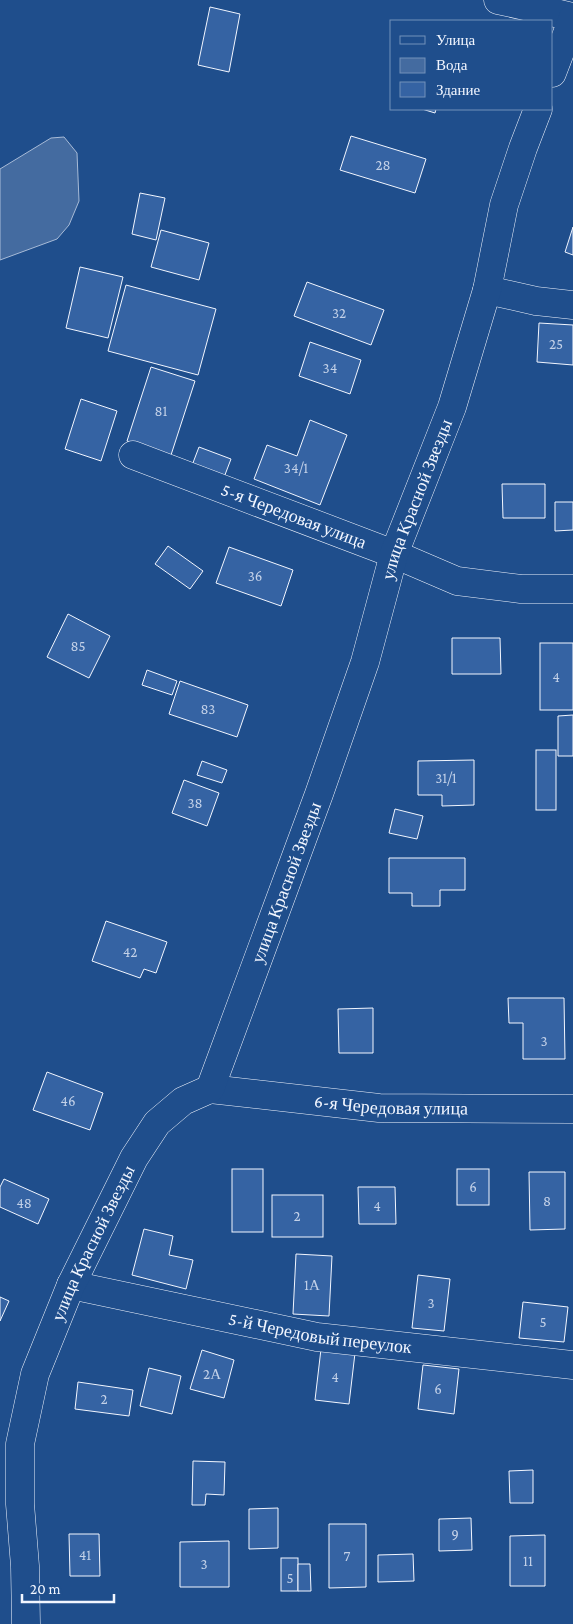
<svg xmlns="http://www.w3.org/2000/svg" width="573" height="1624" font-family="'Crimson Pro',serif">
  <rect width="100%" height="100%" fill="#1f4e8c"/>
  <path fill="#446ba0" stroke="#a8bbd7" d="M 64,137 L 77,153 L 79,201 L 69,225 L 57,239 L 0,260 L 0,169 L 51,138 Z"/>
  <g fill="#3563a3" stroke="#f2f6ff">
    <path d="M 210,7 L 240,14 L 229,72 L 198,65 Z"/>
    <path d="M 422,109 L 436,109 L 435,113 Z"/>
    <path d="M 351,136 L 426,159 L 415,193 L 340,170 Z"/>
    <path d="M 140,193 L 165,198 L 156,240 L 132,234 Z"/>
    <path d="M 573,227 L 573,255 L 565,252 Z"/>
    <path d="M 161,230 L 209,243 L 199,280 L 151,267 Z"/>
    <path d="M 80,267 L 123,277 L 108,338 L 66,328 Z"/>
    <path d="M 307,282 L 384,310 L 371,345 L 294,316 Z"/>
    <path d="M 126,285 L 216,309 L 198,375 L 108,351 Z"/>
    <path d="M 539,323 L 573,325 L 573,365 L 537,362 Z"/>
    <path d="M 310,342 L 361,360 L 350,394 L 299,376 Z"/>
    <path d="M 151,367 L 195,381 L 171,455 L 127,441 Z"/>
    <path d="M 81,399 L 117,411 L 101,461 L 65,449 Z"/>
    <path d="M 310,420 L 347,435 L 320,505 L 254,479 L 267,445 L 297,456 Z"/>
    <path d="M 199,447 L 231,459 L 223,480 L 191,468 Z"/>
    <path d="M 502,484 L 545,484 L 545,518 L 503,518 Z"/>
    <path d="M 555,502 L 573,502 L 573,530 L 555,531 Z"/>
    <path d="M 168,546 L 203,571 L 190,589 L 155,564 Z"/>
    <path d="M 229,547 L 293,570 L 281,606 L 216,583 Z"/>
    <path d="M 68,614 L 110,636 L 89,678 L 47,657 Z"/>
    <path d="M 452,638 L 500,638 L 501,674 L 452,674 Z"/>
    <rect x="540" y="643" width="33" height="67"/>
    <path d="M 147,670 L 177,681 L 172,695 L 142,685 Z"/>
    <path d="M 180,681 L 248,705 L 237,737 L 169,714 Z"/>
    <path d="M 573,715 L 573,756 L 558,756 L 558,716 Z"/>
    <rect x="536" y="750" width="20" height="60"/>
    <path d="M 474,760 L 474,805 L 442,806 L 442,795 L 418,795 L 418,761 Z"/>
    <path d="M 202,761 L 227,770 L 222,783 L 197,775 Z"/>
    <path d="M 184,780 L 219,793 L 207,826 L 172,813 Z"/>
    <path d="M 395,809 L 423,816 L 417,839 L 389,833 Z"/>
    <path d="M 389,858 L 465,858 L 465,890 L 440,890 L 440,906 L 412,906 L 412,893 L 389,893 Z"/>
    <path d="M 106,921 L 167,942 L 156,973 L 144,969 L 140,978 L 92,961 Z"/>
    <path d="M 508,998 L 564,998 L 565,1059 L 523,1059 L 523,1023 L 509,1023 Z"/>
    <path d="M 373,1008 L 373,1053 L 339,1053 L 338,1009 Z"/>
    <path d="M 47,1072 L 103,1093 L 90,1130 L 33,1110 Z"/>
    <rect x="232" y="1169" width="31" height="63"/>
    <rect x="457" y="1169" width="32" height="36"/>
    <path d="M 529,1172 L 565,1172 L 565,1229 L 530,1230 Z"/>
    <path d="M 4,1179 L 49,1199 L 38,1224 L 0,1207 L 0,1187 Z"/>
    <path d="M 358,1187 L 395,1187 L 396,1224 L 359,1224 Z"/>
    <rect x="272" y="1195" width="51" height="42"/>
    <path d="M 144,1229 L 173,1236 L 169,1255 L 193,1260 L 186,1289 L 132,1275 Z"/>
    <path d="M 296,1254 L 332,1256 L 329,1316 L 293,1314 Z"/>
    <path d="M 418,1275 L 450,1279 L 444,1331 L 412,1328 Z"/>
    <path d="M 0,1297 L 9,1301 L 0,1321 Z"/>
    <path d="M 523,1302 L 568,1307 L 564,1342 L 519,1338 Z"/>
    <path d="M 321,1349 L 355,1353 L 349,1404 L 315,1400 Z"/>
    <path d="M 202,1350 L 234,1360 L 224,1398 L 190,1389 Z"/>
    <path d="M 423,1365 L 459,1369 L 454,1414 L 418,1409 Z"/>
    <path d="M 149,1368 L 181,1376 L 172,1414 L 140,1406 Z"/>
    <path d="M 78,1382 L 133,1390 L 129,1416 L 75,1409 Z"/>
    <path d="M 193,1461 L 225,1462 L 224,1495 L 206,1494 L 205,1505 L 192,1505 Z"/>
    <path d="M 533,1470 L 533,1503 L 510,1503 L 509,1471 Z"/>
    <path d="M 278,1508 L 278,1548 L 249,1549 L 249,1509 Z"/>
    <path d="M 471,1518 L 472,1550 L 439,1551 L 439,1519 Z"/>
    <path d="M 329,1524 L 366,1524 L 366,1587 L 329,1588 Z"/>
    <path d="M 69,1534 L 99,1534 L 100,1576 L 70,1576 Z"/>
    <path d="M 545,1535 L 545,1586 L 510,1586 L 510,1536 Z"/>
    <path d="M 229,1541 L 229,1587 L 180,1587 L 180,1542 Z"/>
    <path d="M 413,1554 L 414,1581 L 378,1582 L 378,1555 Z"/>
    <rect x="281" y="1558" width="17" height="33"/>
    <path d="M 298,1564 L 310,1564 L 311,1591 L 298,1591 Z"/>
  </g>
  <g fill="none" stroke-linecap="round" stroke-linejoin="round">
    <g stroke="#f2f6ff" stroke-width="29">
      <g id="minor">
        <path d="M 498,0 L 573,17"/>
        <path d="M 552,73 L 573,18"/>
        <path d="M 487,290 L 536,301 L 573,305"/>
        <path id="s1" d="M 133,455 L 394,554 L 457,581 L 521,589 L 573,589"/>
        <path id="s2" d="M 210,1089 L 379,1108 L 573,1109"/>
        <path id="s3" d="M 71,1285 L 317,1337 L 573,1365"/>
        <path id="s4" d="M 26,1624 L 25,1566 L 20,1504 L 20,1444 L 35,1374 L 71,1285 L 134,1158 L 157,1123 L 183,1101 L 210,1089 L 319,794 L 365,662 L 394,554 L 452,407 L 487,290 L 504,205 L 523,148 L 538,109"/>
      </g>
    </g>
    <use href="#minor" stroke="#1f4e8c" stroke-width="28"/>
  </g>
  <g text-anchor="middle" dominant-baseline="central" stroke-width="4" stroke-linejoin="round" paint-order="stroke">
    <g font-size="15" fill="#c3d1e8">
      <text x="383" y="165">28</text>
      <text x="339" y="313">32</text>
      <text x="556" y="344">25</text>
      <text x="330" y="368">34</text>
      <text x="161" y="411">81</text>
      <text x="296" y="468">34/1</text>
      <text x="255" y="576">36</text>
      <text x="78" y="646">85</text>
      <text x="556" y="677">4</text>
      <text x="208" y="709">83</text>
      <text x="446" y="778">31/1</text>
      <text x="195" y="803">38</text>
      <text x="130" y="952">42</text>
      <text x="544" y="1041">3</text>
      <text x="68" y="1101">46</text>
      <text x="473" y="1187">6</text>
      <text x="547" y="1201">8</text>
      <text x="24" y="1203">48</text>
      <text x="377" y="1206">4</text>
      <text x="297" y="1216">2</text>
      <text x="312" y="1285">1А</text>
      <text x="431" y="1303">3</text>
      <text x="543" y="1322">5</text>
      <text x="212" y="1374">2А</text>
      <text x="335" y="1377">4</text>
      <text x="438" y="1389">6</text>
      <text x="104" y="1399">2</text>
      <text x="455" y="1534">9</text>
      <text x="85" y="1555">41</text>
      <text x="347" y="1556">7</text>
      <text x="528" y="1561">11</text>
      <text x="204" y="1564">3</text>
      <text x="290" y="1578">5</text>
    </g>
    <g font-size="18" fill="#f2f6ff" stroke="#1f4e8c">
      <text stroke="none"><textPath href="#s4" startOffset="1220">улица Красной Звезды</textPath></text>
      <text stroke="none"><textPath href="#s1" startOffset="172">5-я Чередовая улица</textPath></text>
      <text stroke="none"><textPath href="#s4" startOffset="815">улица Красной Звезды</textPath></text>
      <text stroke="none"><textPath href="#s2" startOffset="182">6-я Чередовая улица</textPath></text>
      <text stroke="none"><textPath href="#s4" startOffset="395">улица Красной Звезды</textPath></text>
      <text stroke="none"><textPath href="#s3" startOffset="254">5-й Чередовый переулок</textPath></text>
    </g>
  </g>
  <rect x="390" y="20" width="162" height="90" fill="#1f4e8c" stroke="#7391ba"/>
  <rect x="400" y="36" width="25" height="8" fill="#1f4e8c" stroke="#7391ba"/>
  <text x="436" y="45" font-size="15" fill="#f2f6ff">Улица</text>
  <rect x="400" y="58" width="25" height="15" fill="#446ba0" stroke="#7391ba"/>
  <text x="436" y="70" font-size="15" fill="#f2f6ff">Вода</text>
  <rect x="400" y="82" width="25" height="15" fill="#3563a3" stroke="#7391ba"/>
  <text x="436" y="95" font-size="15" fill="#f2f6ff">Здание</text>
  <path d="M22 1594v8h92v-8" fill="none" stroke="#f2f6ff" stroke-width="2.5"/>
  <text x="30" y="1594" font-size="15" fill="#f2f6ff" stroke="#1f4e8c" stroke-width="4" paint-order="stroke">20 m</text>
</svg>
